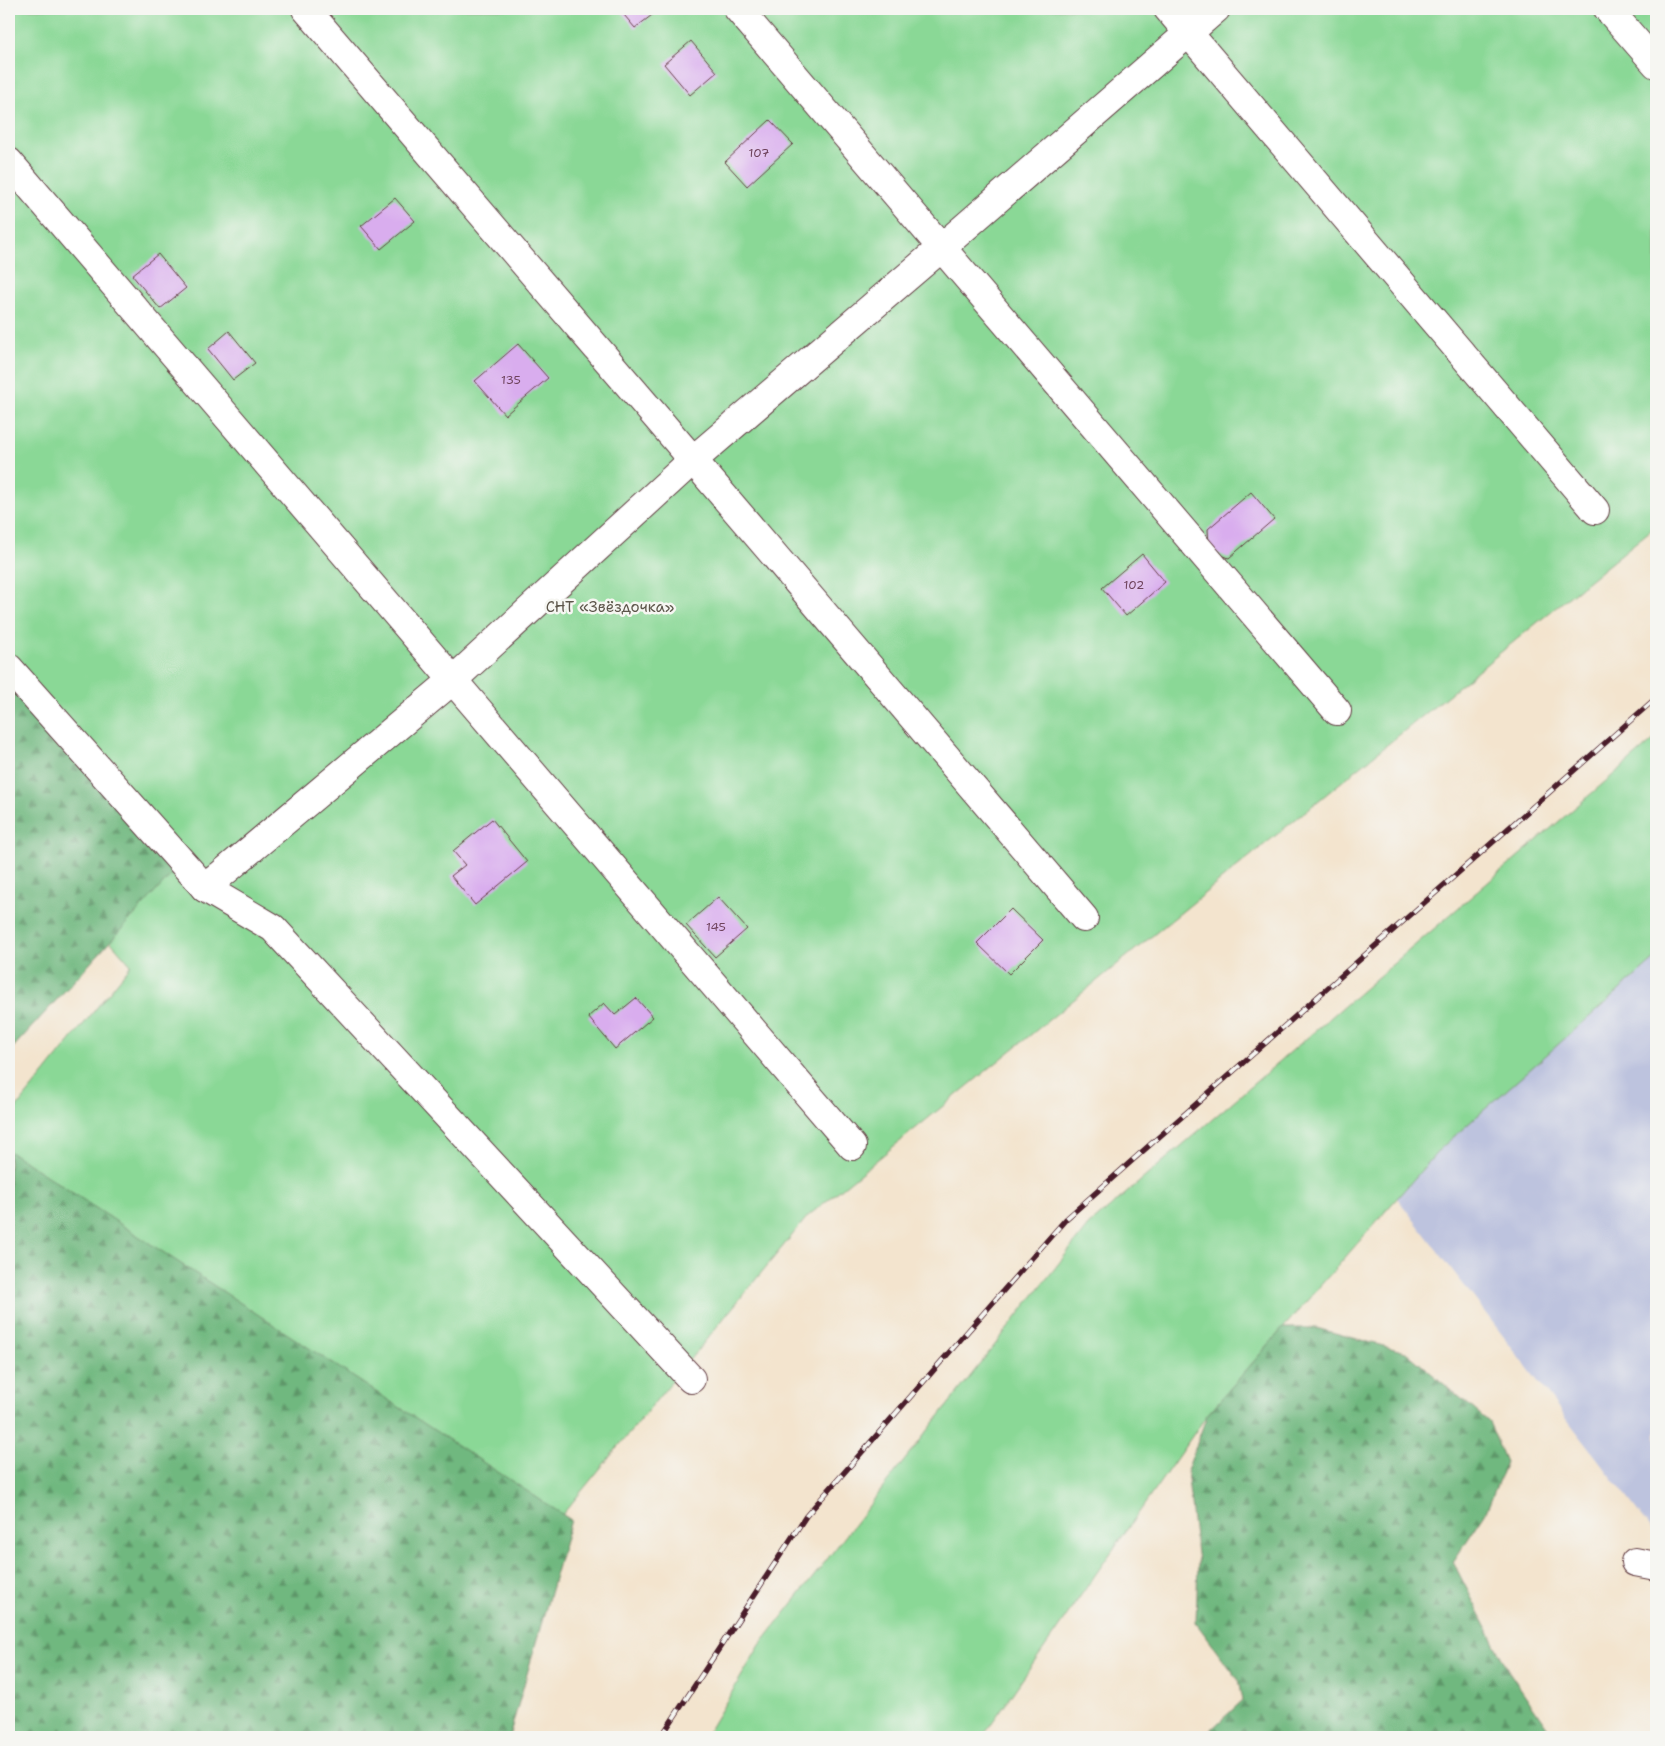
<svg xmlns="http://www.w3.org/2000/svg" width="1665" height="1746" font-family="'Shantell Sans',sans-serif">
  <defs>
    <pattern id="forest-firs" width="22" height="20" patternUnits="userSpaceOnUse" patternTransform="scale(1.25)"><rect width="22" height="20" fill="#6fb87f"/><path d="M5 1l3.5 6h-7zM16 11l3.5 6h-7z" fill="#5d9568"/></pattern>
  </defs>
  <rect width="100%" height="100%" fill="#f6f6f2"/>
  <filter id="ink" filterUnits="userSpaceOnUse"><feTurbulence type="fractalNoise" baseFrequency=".02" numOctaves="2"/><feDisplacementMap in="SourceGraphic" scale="10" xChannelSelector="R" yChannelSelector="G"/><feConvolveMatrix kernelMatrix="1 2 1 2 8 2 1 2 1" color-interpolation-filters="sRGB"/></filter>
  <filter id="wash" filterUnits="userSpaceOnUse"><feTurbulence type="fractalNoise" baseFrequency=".0096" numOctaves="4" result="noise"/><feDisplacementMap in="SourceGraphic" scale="20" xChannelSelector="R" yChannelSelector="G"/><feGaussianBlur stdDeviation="1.12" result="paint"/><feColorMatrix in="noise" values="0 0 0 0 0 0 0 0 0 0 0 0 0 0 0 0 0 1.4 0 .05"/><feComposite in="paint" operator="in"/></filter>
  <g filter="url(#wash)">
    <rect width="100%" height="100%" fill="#f3e4ce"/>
    <path fill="#bdc3de" d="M 1656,958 L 1656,1535 L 1397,1198 L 1441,1148 Z"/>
    <g fill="#8ad896" stroke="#6a7c60">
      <path d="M 9,9 L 1656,9 L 1656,526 L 808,1216 L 506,1583 L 9,1230 L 9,1117 L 131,965 L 9,825 Z"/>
      <path d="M 1656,738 L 1656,958 L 1441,1148 L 1207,1415 L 982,1737 L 705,1737 L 760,1645 L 1088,1226 Z"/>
    </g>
    <g fill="url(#forest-firs)" stroke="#5c6c55">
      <path d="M 9,676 L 183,862 L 9,1052 Z"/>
      <path d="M 9,1151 L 571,1520 L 509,1737 L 9,1737 Z"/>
      <path d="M 1283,1328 L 1316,1328 L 1406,1352 L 1489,1422 L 1506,1462 L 1486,1512 L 1453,1562 L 1510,1673 L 1554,1737 L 1203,1737 L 1242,1701 L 1238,1679 L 1196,1623 L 1198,1562 L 1187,1471 L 1207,1415 Z"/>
    </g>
    <g id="blocks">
      <g fill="#d9adee">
        <path d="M 619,9 L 660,9 L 635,28 Z"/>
        <path d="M 691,41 L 717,72 L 690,95 L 664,64 Z"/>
        <path d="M 770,120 L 793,144 L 747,186 L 725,162 Z"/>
        <path d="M 395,198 L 415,221 L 381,249 L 361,226 Z"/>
        <path d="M 158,254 L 186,288 L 160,309 L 132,275 Z"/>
        <path d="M 229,331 L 255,363 L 233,380 L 208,349 Z"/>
        <path d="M 518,344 L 548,378 L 505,415 L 475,381 Z"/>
        <path d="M 1251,492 L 1274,519 L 1229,558 L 1209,550 L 1208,529 Z"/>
        <path d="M 1142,554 L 1165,582 L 1126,616 L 1102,588 Z"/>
        <path d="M 492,819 L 527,862 L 475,905 L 451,876 L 465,865 L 453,851 Z"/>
        <path d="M 718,897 L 747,929 L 715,957 L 686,925 Z"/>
        <path d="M 1011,909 L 1043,940 L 1009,974 L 977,943 Z"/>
        <path d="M 636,998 L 653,1017 L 615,1049 L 588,1017 L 604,1003 L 615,1015 Z"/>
      </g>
    </g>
  </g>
  <g filter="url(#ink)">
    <use href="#blocks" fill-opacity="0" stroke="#633d43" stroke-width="1"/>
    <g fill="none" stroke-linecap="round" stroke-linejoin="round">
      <g stroke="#633d43" stroke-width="30">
        <g id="minor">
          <path d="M 306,9 L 693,460 L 1084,918"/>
          <path d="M 738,9 L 1337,711"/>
          <path d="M 1168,9 L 1595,510"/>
          <path d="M 1608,9 L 1656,64"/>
          <path d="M 9,162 L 852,1146"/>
          <path d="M 9,668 L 205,888 L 273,928 L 691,1379"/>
          <path d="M 205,888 L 453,680 L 693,460 L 941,248 L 1216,9"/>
          <path d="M 1635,1562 L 1656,1566"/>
        </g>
      </g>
      <use href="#minor" stroke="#fff" stroke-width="28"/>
      <g stroke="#4a1f2b" stroke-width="5.5">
        <path id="rail" d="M 661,1737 L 806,1516 L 1066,1219 L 1656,698"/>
      </g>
      <use href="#rail" stroke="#f6f6f2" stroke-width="4" stroke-dasharray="11" stroke-linecap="butt"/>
    </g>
  </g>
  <g text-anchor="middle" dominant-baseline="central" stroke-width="5" stroke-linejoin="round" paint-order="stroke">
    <g font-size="12" fill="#6e425c">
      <text x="759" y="153">107</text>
      <text x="511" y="380">135</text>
      <text x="1134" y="585">102</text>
      <text x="716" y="927">145</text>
    </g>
    <g font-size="15" fill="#5d564b" stroke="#f6f6f2">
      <text x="610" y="607">СНТ «Звёздочка»</text>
    </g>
  </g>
  <rect width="1665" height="1746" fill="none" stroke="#f6f6f2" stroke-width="30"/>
</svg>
